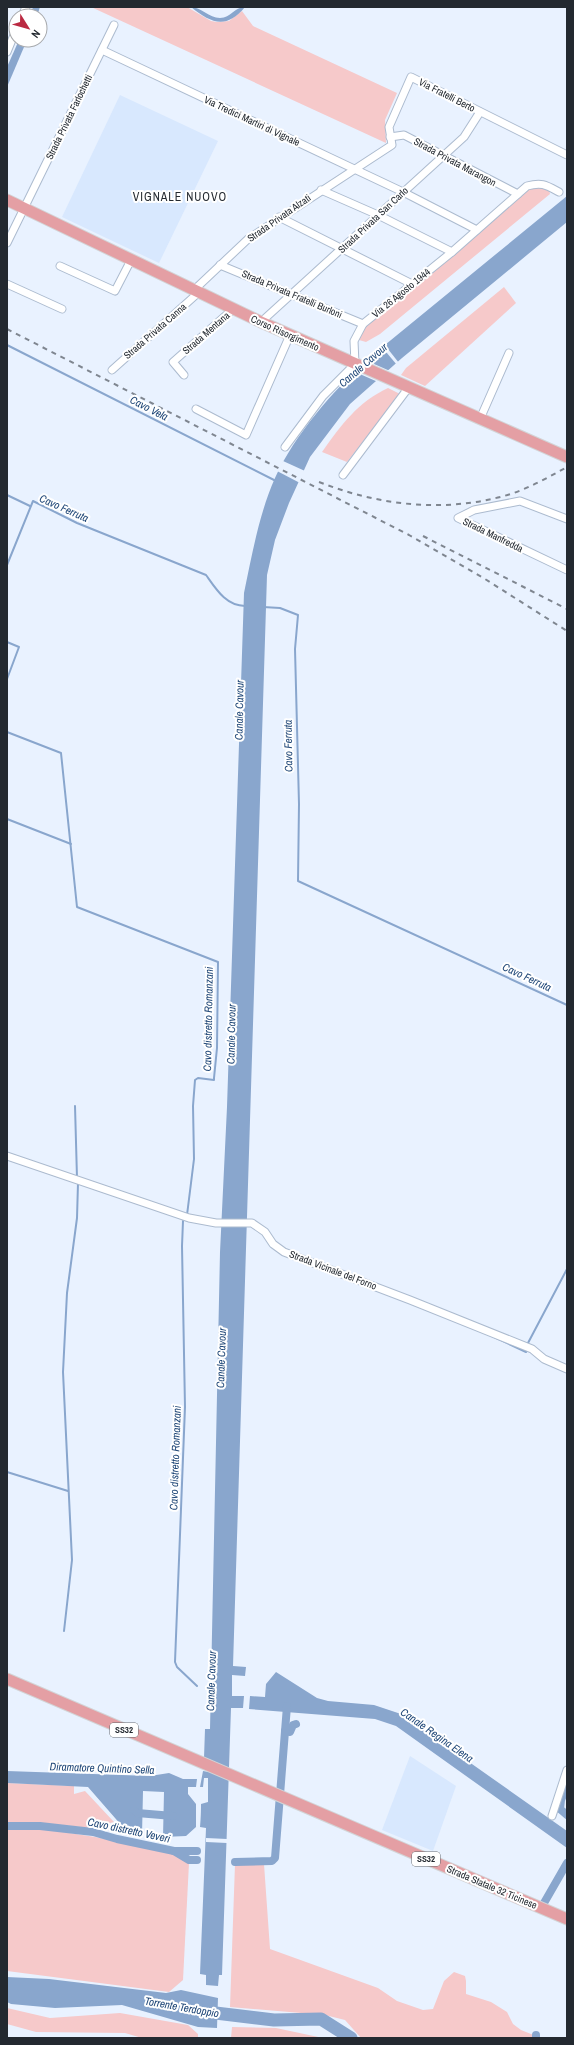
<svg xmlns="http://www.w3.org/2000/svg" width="574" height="2045" font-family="'Archivo Narrow',sans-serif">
  <rect width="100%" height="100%" fill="#e9f2ff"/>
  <g fill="#d8e8fe">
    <path d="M 120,95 L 218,141 L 159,263 L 62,217 Z"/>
    <path d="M 410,1756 L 456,1786 L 433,1851 L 382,1830 Z"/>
  </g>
  <g fill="#f6c9ca">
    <path d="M 79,7 L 187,7 L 211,21 L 217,22 L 229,21 L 242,11 L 253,26 L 397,93 L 385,120 L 386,143 L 91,7 Z"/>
    <path d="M 533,186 L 549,190 L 550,194 L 380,334 L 366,342 L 359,340 L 365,326 L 508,208 L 516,199 Z"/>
    <path d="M 504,287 L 516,303 L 425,386 L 401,375 L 406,368 Z"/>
    <path d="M 388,388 L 400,394 L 347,462 L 322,452 C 341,425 358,402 388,388 Z"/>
    <path d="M 7,1783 L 74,1786 L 74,1794 L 85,1791 L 114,1822 L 90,1828 L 63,1825 L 7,1823 Z"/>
    <path d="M 7,1828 L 44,1829 L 95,1837 L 173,1853 L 189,1863 L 183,1980 L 169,1992 L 7,1971 Z"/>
    <path d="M 235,1864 L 264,1864 L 270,1949 L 378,1988 L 397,2001 L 423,2010 L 433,2009 L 444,1981 L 454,1972 L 465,1976 L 466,1981 L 466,1994 L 491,2002 L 507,2012 L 513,2024 L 521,2030 L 541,2038 L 361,2038 L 345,2020 L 325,2015 L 230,2007 Z"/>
    <path d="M 7,2008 L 50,2018 L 120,2013 L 188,2025 L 198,2034 L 198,2038 L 142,2038 L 125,2033 L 36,2032 L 7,2024 Z"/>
    <path d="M 232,2027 L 276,2028 L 323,2038 L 231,2038 Z"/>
  </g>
  <g fill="#89a6cd">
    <path d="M 33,7 L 40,7 L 37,16 L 30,16 Z"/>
    <path d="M 191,7 C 201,7 209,18 220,18 C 231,18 234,7 245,7 C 226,30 211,23 191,7 Z"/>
    <path d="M 19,40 L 27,40 L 7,87 L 7,67 Z"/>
    <path d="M 567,196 L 567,222 L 402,358 L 350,404 L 310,457 L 289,503 L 275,540 L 267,575 L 233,1666 L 246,1667 L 245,1676 L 232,1675 L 232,1696 L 244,1696 L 243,1708 L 231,1708 L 222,1975 L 219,1975 L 218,1986 L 206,1985 L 206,1975 L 200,1974 L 206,1828 L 200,1827 L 201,1804 L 208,1802 L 208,1778 L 204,1778 L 203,1787 L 200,1787 L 203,1771 L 209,1772 L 210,1761 L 204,1758 L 205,1729 L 210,1729 L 220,1252 L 227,1107 L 244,593 C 252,555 259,514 275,478 C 295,434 333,391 369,358 Z"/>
    <path d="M 276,1672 L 317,1698 L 328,1701 L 374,1705 L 401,1714 L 567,1831 L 567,1848 L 396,1726 L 375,1719 L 249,1709 L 250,1696 L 265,1697 L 266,1684 Z"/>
    <path d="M 7,1771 L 150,1776 L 169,1773 L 183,1779 L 197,1779 L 196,1787 L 188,1787 L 188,1794 L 196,1804 L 196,1827 L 186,1836 L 163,1837 L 164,1792 L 143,1791 L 142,1835 L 122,1826 L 88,1787 L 7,1783 Z"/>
    <path d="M 7,1977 L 49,1979 L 166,1993 L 181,1990 L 218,1998 L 217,2028 L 198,2027 L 122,2005 L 55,2008 L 11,2004 L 7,2002 Z"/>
  </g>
  <g fill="#e9f2ff">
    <path d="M 384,344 L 399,363 L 397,365 L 381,346 Z"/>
    <path d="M 365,360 L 390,371 L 378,382 L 353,371 Z"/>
    <path d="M 283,461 L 305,471 L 300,483 L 277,471 Z"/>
    <path d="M 196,1804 L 198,1804 L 198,1822 L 199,1804 L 201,1804 L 200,1827 L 196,1827 Z"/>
    <path d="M 206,1838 L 227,1839 L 227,1843 L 206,1842 Z"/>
  </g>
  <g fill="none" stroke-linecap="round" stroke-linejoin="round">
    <g stroke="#89a6cd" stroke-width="2">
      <path d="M 213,7 L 222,7"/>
      <path d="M 7,345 L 276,481"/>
      <path d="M 7,495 L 30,506"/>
      <path d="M 7,565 L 33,501 L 77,523 L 206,575 C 216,589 226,606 245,606"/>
      <path d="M 263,607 L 280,608 L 298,615 L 295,649 L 299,804 L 298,881 L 567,1005"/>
      <path d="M 7,642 L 19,647 L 7,679"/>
      <path d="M 7,732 L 61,753 L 77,907 L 218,962 L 217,1048 L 214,1078 L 214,1080 L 198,1078 L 195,1080 L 193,1106 L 194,1159 L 187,1215"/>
      <path d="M 7,819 L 71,844"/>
      <path d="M 75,1106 L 77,1178"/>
      <path d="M 183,1221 L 182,1246 L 185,1407 L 175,1662 L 177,1667 L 197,1686"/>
      <path d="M 492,1336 L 526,1352 L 528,1343 L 567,1269"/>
      <path d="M 7,1472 L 68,1491"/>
      <path d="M 64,1631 L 72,1560 L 63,1372 L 67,1293 L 77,1218 L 78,1183"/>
    </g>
    <g stroke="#89a6cd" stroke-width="8">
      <path d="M 285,1731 L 290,1732 L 293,1725 L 296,1724"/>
      <path d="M 567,1786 L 561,1800 L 560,1809 L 567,1815"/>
      <path d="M 134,1810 L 137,1813 L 173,1816"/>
      <path d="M 7,1826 L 40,1826 L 93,1832 L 117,1839 L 174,1851 L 189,1860 L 197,1860"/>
      <path d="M 174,1851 L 197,1851"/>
      <path d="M 235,1862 L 272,1861 L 275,1858 L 287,1706"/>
      <path d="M 544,1903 L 567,1863"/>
      <path d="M 536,2038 L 536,2035"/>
    </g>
    <path stroke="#89a6cd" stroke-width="13" d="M 199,2011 L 274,2020 L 321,2019 L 351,2038"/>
    <g stroke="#acbbcf" stroke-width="9">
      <g id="minor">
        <path d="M 22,16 L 26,7"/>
        <path d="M 102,50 L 403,192 L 477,230"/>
        <path d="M 7,52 L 16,30"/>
        <path d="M 390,137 L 404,135 L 518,194"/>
        <path d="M 321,190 L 378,215 L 452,252"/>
        <path d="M 279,217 L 412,284"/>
        <path d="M 7,243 L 114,25"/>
        <path d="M 220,265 L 363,324"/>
        <path d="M 60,266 L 115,291 L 131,260"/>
        <path d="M 7,284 L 62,309"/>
        <path d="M 193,291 L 248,239 L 392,145 L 389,127 L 411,77 L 567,155"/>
        <path d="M 261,322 L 464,137 L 480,112"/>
        <path d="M 112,370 L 198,293"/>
        <path d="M 184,375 L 173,362 L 233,309"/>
        <path d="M 196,409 L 246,435 L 290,335"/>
        <path d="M 480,419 L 509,353"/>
        <path d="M 285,447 L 323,396 L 355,364 L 354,341 L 363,324 L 452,252 L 527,186 C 542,182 546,185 559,192"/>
        <path d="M 343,475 L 409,387"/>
        <path d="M 567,519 L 520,501 L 474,510 L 458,518 L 567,570"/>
        <path d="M 7,1156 L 189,1218 L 216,1223 L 252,1223 L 265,1232 L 273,1244 L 284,1252 L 410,1300 L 532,1349 L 544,1359 L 567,1369"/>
        <path d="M 552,1816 L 567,1770"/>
      </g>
    </g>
    <g stroke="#d3d4d6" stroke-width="13">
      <g id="primary">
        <path d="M 7,200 L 261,322 L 567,457"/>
        <path d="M 7,1679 L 567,1919"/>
      </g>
    </g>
    <use href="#minor" stroke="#fff" stroke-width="7"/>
    <use href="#primary" stroke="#e49fa4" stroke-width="11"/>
    <g stroke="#7f8690" stroke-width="2" stroke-dasharray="5 5" stroke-linecap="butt">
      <path d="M 7,329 L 409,535 L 485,579 L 567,631"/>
      <path d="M 319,482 C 378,505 441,513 504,496 C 526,490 547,478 567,467"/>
      <path d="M 423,536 L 567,609"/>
    </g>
  </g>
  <g text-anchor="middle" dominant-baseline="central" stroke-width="4" stroke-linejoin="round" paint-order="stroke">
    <g fill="#fff" stroke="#65696e" stroke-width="1">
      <rect x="110" y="1723" width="28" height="14" rx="3"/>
      <rect x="412" y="1852" width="28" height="14" rx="3"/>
    </g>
    <g font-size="9" font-weight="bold" fill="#232930">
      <text x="124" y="1730">SS32</text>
      <text x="426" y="1859">SS32</text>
    </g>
    <g font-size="10" fill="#232930" stroke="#fff">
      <text transform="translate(447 95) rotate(27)">Via Fratelli Berto</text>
      <text transform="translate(69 117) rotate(-64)">Strada Privata Farlochetti</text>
      <text transform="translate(252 121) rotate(25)">Via Tredici Martiri di Vignale</text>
      <text transform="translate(455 162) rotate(28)">Strada Privata Marangon</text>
      <text transform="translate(279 218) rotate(-35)">Strada Privata Alzati</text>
      <text transform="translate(373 220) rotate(-43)">Strada Privata San Carlo</text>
      <text transform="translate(401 293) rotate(-39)">Via 26 Agosto 1944</text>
      <text transform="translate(292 294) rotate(23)">Strada Privata Fratelli Burloni</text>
      <text transform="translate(155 331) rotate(-41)">Strada Privata Canna</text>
      <text transform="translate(206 333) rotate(-41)">Strada Mentana</text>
      <text transform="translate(285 333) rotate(24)">Corso Risorgimento</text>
      <text transform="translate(493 535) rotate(26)">Strada Manfredda</text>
      <text transform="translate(333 1270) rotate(21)">Strada Vicinale del Forno</text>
      <text transform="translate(492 1887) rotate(23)">Strada Statale 32 Ticinese</text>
    </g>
    <g font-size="11" font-style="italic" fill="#1d4576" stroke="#fff">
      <text transform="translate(363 365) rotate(-41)">Canale Cavour</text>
      <text transform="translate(149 408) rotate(27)">Cavo Vela</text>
      <text transform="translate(64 508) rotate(24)">Cavo Ferruta</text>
      <text transform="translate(239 710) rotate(-89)">Canale Cavour</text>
      <text transform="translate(288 746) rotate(-91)">Cavo Ferruta</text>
      <text transform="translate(527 977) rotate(25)">Cavo Ferruta</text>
      <text transform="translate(208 1019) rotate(-89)">Cavo distretto Romanzani</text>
      <text transform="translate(231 1034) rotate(-89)">Canale Cavour</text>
      <text transform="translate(221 1358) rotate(-88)">Canale Cavour</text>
      <text transform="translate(175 1458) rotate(-88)">Cavo distretto Romanzani</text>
      <text transform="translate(211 1681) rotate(-88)">Canale Cavour</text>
      <text transform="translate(437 1735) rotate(35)">Canale Regina Elena</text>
      <text transform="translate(102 1768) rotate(2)">Diramatore Quintino Sella</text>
      <text transform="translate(129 1830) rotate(12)">Cavo distretto Veveri</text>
      <text transform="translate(182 2007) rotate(10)">Torrente Terdoppio</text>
    </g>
    <g font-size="12" letter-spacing="1" fill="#232930" stroke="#fff">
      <text x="180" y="197">VIGNALE NUOVO</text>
    </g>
  </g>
  <rect width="574" height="2045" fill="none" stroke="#232930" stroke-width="16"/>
  <g transform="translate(28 28) rotate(127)"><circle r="19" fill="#ffffff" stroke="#a7a9ac"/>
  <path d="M0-3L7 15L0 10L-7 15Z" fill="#bb2a42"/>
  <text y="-6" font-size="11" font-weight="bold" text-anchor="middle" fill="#232930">N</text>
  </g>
</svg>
